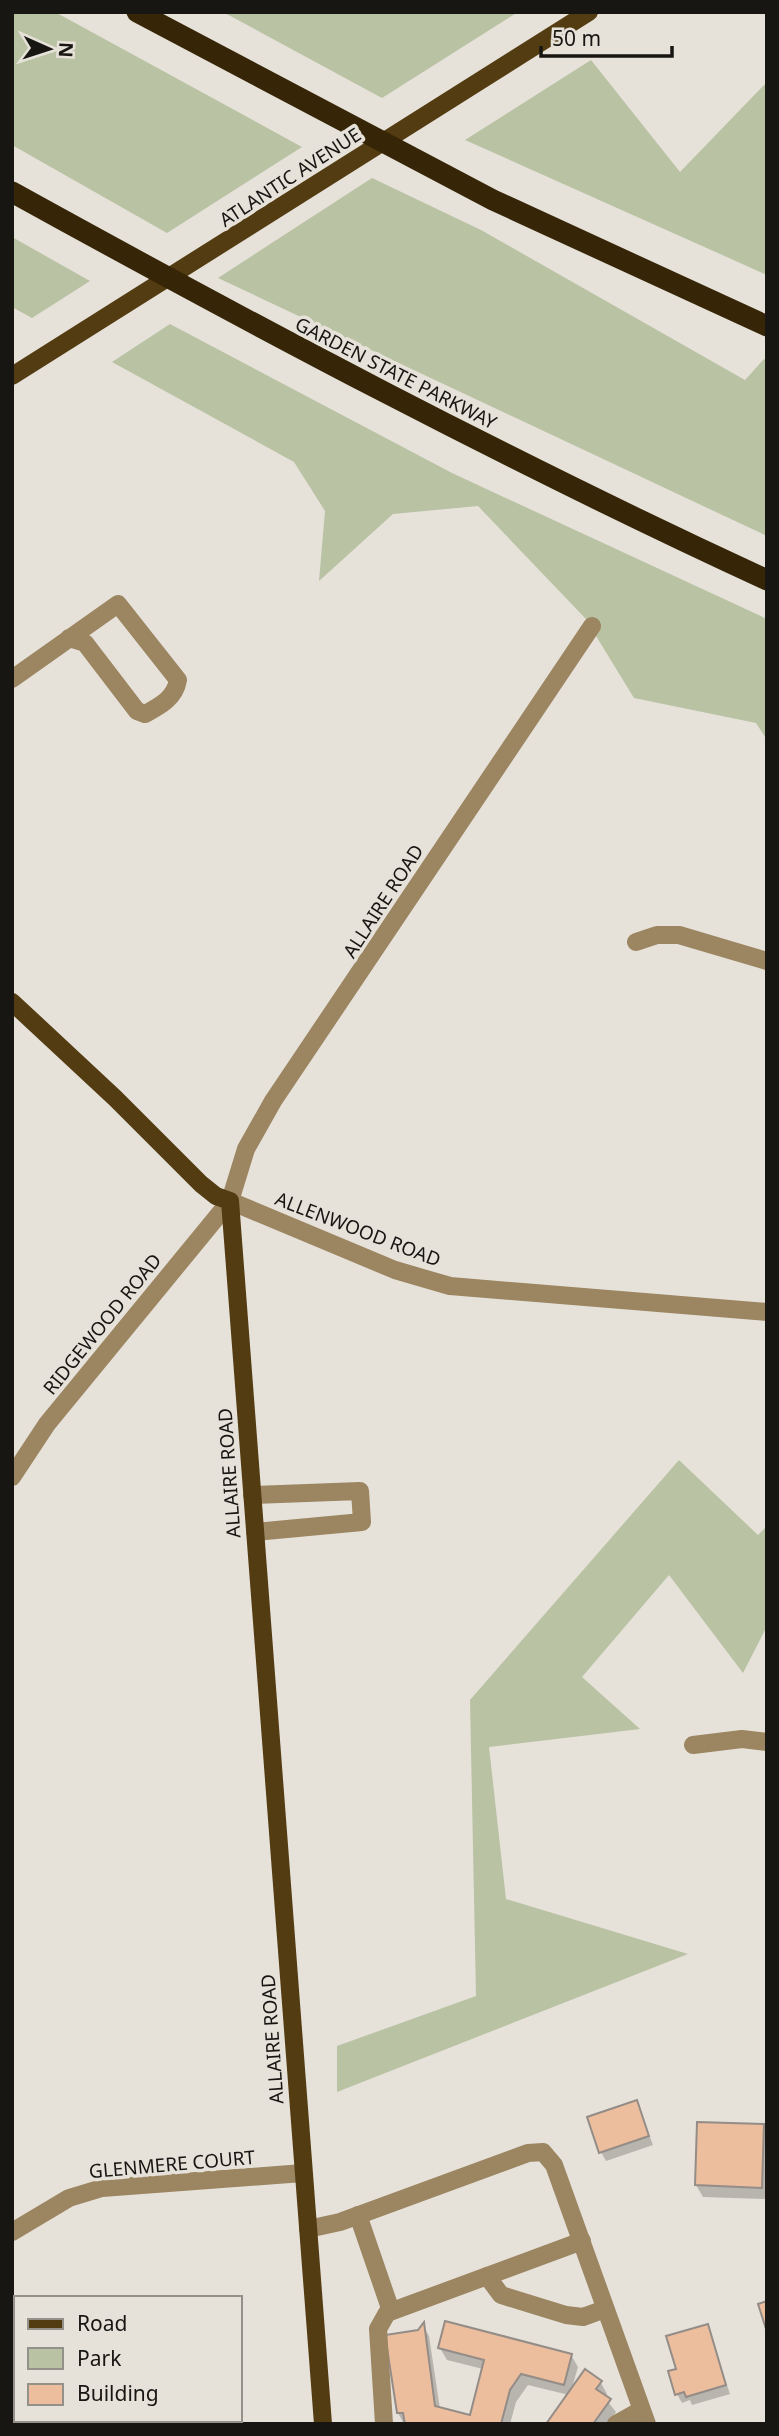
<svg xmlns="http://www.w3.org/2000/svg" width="779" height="2436" font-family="'Noto Sans',sans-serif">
  <rect width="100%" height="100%" fill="#e6e2da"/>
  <g fill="#b9c2a2">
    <path d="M 12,12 L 55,12 L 302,147 L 167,233 L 12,145 Z"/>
    <path d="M 223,12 L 518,12 L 382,98 Z"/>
    <path d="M 591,60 L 680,172 L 767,82 L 767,275 L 465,140 Z"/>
    <path d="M 372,178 L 481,230 L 745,380 L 764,359 L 767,361 L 767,536 L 218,278 Z"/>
    <path d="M 12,237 L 90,281 L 32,318 L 12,307 Z"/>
    <path d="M 170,324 L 452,473 L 767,619 L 767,740 L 756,723 L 634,698 L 585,618 L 478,506 L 393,514 L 319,581 L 325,511 L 294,462 L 112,362 Z"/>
    <path d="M 679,1460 L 758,1535 L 767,1526 L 767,1626 L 743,1673 L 669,1575 L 582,1677 L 640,1729 L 489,1747 L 506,1899 L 688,1954 L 337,2092 L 337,2046 L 476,1996 L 470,1700 Z"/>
  </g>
  <g fill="#0003">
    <path d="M 636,2102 L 653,2145 L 606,2161 L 601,2152 Z"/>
    <path d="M 763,2126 L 767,2132 L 767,2199 L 703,2197 L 696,2185 Z"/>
    <path d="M 423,2326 L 429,2336 L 440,2409 L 471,2417 L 483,2369 L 447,2360 L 440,2348 L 571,2355 L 578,2367 L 571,2391 L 601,2383 L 607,2394 L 605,2398 L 616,2412 L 608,2424 L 548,2424 L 569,2395 L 528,2385 L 516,2402 L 510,2424 L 404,2424 L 398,2413 Z"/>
    <path d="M 707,2326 L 730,2394 L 692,2405 L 690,2400 L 682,2403 L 677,2394 L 678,2370 Z"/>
  </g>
  <g fill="#ecbe9d" stroke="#948c87" stroke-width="2">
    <path d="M 637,2100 L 649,2136 L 599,2153 L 587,2117 Z"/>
    <path d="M 697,2122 L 764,2124 L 762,2188 L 695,2185 Z"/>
    <path d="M 767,2301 L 767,2332 L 758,2304 Z"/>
    <path d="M 445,2321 L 572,2354 L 564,2385 L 521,2374 L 510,2390 L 501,2424 L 405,2424 L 403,2413 L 397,2413 L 385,2335 L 418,2330 L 424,2322 L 435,2406 L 470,2415 L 484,2360 L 438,2348 Z"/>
    <path d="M 708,2324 L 726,2385 L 686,2397 L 684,2392 L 675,2395 L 668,2371 L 676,2369 L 666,2336 Z"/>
    <path d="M 585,2369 L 602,2381 L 596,2389 L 611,2399 L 593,2424 L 546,2424 Z"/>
  </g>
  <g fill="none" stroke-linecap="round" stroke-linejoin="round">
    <g stroke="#9c8561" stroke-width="18">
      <path d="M 12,679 L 118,604 L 178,680 C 175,698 160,706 145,714 L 137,711 L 85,643 L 69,638"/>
      <path d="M 636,942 L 657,935 L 679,935 L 767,961"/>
      <path d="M 230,1201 L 395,1270 L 450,1286 L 767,1312"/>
      <path d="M 12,1477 L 47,1424 L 230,1201 L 246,1149 L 273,1101 L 592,626"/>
      <path d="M 252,1495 L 360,1491 L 362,1522 L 255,1532"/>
      <path d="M 693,1745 L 742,1739 L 767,1742"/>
      <path d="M 358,2215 L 391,2311"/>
      <path d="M 308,2229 L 340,2222 L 528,2153 L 543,2152 L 554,2165 L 647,2424"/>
      <path d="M 12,2232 L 69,2198 L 102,2188 L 303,2173"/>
      <path d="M 487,2276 L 501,2295 L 566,2315 L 583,2317 L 605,2309"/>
      <path d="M 384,2424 L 378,2329 L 387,2313 L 582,2241"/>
      <path d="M 616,2424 L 641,2410"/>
    </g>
    <g stroke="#543c12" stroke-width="18">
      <path d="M 12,376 L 589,12"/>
      <path d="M 12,1002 L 115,1098 L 201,1184 L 216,1196 L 230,1201 L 323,2424"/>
    </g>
    <g stroke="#362506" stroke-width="21">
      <path d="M 137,12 L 493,200 L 767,326"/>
      <path d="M 12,192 C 260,329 509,461 767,580"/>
    </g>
  </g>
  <g text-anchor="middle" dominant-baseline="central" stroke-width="7" stroke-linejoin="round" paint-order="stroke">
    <g font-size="19" fill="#181613" stroke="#e6e2da">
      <text transform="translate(290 177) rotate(-33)">ATLANTIC AVENUE</text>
      <text transform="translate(396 373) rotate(27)">GARDEN STATE PARKWAY</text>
      <text transform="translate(383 901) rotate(-57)">ALLAIRE ROAD</text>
      <text transform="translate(358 1229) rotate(21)">ALLENWOOD ROAD</text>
      <text transform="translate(102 1324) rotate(-51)">RIDGEWOOD ROAD</text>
      <text transform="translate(229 1473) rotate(-94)">ALLAIRE ROAD</text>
      <text transform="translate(272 2039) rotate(-94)">ALLAIRE ROAD</text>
      <text transform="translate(172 2164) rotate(-5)">GLENMERE COURT</text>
    </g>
  </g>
  <rect width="779" height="2436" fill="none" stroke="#181613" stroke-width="28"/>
  <rect x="14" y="2296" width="228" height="126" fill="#e6e2da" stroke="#94908a" stroke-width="2"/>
  <rect x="28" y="2319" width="35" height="10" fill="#543c12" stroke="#94908a" stroke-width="2"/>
  <text x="77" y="2331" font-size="21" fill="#181613">Road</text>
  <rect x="28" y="2348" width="35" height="21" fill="#b9c2a2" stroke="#94908a" stroke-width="2"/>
  <text x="77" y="2366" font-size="21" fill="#181613">Park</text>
  <rect x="28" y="2384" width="35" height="21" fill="#ecbe9d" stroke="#94908a" stroke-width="2"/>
  <text x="77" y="2401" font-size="21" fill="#181613">Building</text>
  <g transform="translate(49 49) rotate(93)" stroke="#e6e2da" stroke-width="5" paint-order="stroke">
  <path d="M0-5L12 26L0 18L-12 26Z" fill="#181613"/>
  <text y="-10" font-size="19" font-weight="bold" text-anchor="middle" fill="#181613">N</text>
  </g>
  <path d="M541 46v10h131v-10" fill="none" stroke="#181613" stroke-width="3.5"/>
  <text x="552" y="46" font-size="21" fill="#181613" stroke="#e6e2da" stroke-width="5" paint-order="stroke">50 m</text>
</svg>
